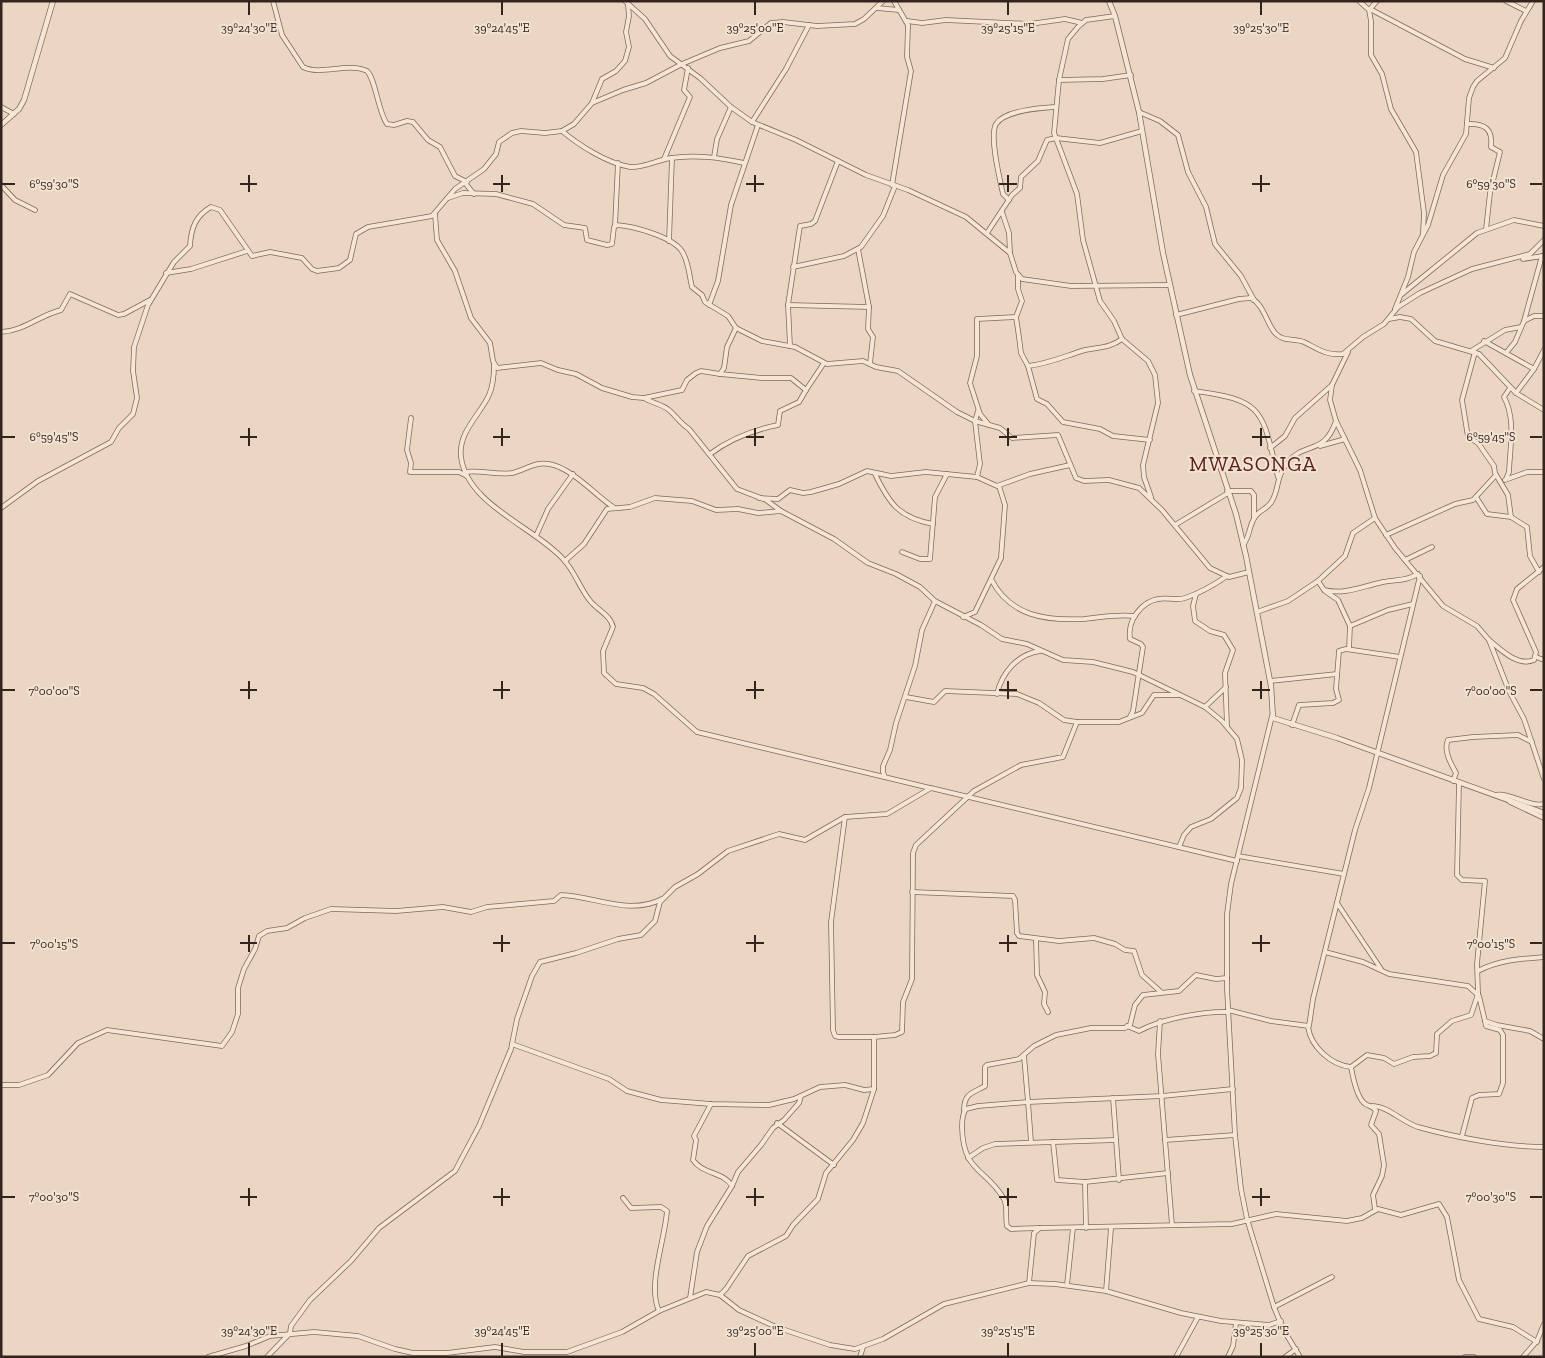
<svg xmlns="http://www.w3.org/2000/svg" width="1545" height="1358" font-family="'Zilla Slab',serif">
  <rect width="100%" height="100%" fill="#ead6c2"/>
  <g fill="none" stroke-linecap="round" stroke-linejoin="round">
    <g stroke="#82685b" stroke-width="5.5">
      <g id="minor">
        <path d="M 273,1 L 282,35 L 303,67 C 321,76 347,62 367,71 C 376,80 378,112 387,124 L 394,125 L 407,121 L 413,122 L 428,140 L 440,147 L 455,176 L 467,182"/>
        <path d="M 625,1 L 645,19 L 670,56 L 700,78 L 731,107 L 752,122 L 796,140 L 866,175 L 908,190 L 966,217 L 1010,253 L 1016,272 L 1022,279 L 1071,286 L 1170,285"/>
        <path d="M 1359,1 L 1369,10 L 1371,21 L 1371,55 L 1382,74 L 1391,109 L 1416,152 L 1424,213 L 1423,233"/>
        <path d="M 1506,1 L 1526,11"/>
        <path d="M 877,8 L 899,10"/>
        <path d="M 1370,9 L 1465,59 L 1494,68"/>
        <path d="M 1369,10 L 1377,1"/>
        <path d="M 1115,16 L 1086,20 L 1078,27 L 1068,39 L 1059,80 L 1054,133 L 1077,194 L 1083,240 L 1100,301 L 1114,321 L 1122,339 L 1148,361 L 1155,375 L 1158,403 L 1143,465 L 1144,477 L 1151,497"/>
        <path d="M 907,21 L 922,23 L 946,20 L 1030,24 L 1065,19 L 1082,23"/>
        <path d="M 1059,80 L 1103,79 L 1131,75"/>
        <path d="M 592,103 L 602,79 L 616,71 L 625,61 L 629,47 L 626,32 L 629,16 L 628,5"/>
        <path d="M 1,107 L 14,114"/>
        <path d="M 1139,112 L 1160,121 L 1178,135 L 1188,172 L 1206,207 L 1215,244 L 1241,276 L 1254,300"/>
        <path d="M 752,122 L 786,69 L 809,25"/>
        <path d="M 1467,124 C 1485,123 1493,129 1491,147 L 1500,152 L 1490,193 L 1486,229"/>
        <path d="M 562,131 C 580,146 607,163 630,167 C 644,168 657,160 671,158 C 696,154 720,158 744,163"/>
        <path d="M 714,157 L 717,139 L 731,107"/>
        <path d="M 664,159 L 690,97 L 684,90 L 688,68"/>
        <path d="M 465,183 L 474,194"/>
        <path d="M 1,185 L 15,200 L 35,210"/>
        <path d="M 892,185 L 911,71 L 907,57 L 908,25 L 894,1"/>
        <path d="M 448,198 L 463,193 L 496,194 L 533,204 L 564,225 L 585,228 L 587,240 L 607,245 L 612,244 L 614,227 L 616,225 C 633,226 675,237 683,253 C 689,264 689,275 692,287 L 702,295 L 705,302 L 728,316 L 736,328 L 762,341 L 795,347 L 827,364 L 863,361 L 876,367 L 898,371 L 957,412 L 975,421 L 1000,428 L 1012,438 L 1058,435 L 1076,478 L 1084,481 L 1109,480 L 1139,488 L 1162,510 L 1210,568 L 1229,577 L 1249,572"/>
        <path d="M 1009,200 L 1003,194 C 1000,180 989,136 996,124 C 1005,110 1041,108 1056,107"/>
        <path d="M 1002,212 L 1009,233 L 1010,253"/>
        <path d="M 435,214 L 437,240 L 455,271 L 471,318 L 490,343 L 493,361 L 497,368 L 541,363 L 558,370 L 576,374 L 602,388 L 632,397 L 644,398 L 682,390 L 687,380 L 696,373 L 701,371 L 720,374 L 724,368 L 727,347 L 736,328"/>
        <path d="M 615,226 L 618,163"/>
        <path d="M 987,233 L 1012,195 L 1020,188 L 1021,177 L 1038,161 L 1047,140 L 1056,138 L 1100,143 L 1142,131"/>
        <path d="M 669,241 L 672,158"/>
        <path d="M 858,249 L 869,307 L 868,329 L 873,337 L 870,363"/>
        <path d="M 1523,259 L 1543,256"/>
        <path d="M 793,267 L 844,256 L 861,247 L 883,216 L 895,186"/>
        <path d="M 166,273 L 191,269 L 247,251"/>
        <path d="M 1018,275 L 1018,289 L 1022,301 L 1016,317 L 1019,337 L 1021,353 L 1028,366 L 1037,399 L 1047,404 L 1063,422 L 1100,429 L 1113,436 L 1150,440"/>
        <path d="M 1402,294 L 1477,233 L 1514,220 L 1544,226"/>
        <path d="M 709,305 L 718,281 L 731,205 L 758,125"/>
        <path d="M 788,305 L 869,307"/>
        <path d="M 1395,309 L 1408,277 L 1414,252 L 1428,225 L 1443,175 L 1466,134 L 1469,98 L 1473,87 L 1477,81 L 1505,58 L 1521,21 L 1533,1"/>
        <path d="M 1176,315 L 1239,299 L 1251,298 C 1264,305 1266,322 1275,333 C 1283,342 1294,338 1304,342 C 1318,349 1327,356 1343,354 L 1363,337 L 1384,324 L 1398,307 L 1420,293 L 1472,269 L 1530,254 L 1544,240"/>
        <path d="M 1389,319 L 1400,317 L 1411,319 L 1435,341 L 1479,354 L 1516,393 L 1544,410"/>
        <path d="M 1524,321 L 1542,256"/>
        <path d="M 1,332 C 24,331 40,315 61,310 L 70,294 L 118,315 L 124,314 L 150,300"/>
        <path d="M 1484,341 L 1534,369"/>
        <path d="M 790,346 L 788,305 L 800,226 L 811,224 L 815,221 L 838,161"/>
        <path d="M 1471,351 L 1505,330 L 1521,327"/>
        <path d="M 1348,352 L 1332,385 L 1330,400 L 1336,421 L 1360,470 L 1375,518 L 1395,548 L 1443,606 L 1477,626 L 1489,640 L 1509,691 L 1524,719 L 1544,779"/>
        <path d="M 1475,352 L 1462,400 L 1468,437 L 1478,443 L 1494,466 L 1495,473 L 1508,495 L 1511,517 L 1527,527 L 1530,556 L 1539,572"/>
        <path d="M 1506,353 L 1515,342 L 1524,321 L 1534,316 L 1544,316"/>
        <path d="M 494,365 C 494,375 493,386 489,395 C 480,415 458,432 461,457 C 467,505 535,527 564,560 C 575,572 580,589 591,602 C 598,610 611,616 613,627 L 603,651 L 604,673 L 616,684 L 643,688 L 654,694 L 697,732 L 930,788"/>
        <path d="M 1028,366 C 1048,364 1065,356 1085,350 C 1099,347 1110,348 1122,339"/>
        <path d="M 720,374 L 762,378 L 791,378 L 806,390 L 824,363"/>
        <path d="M 1194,391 C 1266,400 1262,412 1278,477"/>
        <path d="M 1516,393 L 1534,369 L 1544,350"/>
        <path d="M 644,398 C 652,403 662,404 669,410 C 677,417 680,423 689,429 L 737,489 L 766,500 L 781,511"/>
        <path d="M 411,418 L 407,450 L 411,463 L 410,472 L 459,472 L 467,476"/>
        <path d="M 989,425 L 980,414 L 970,383 L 977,356 L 977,319 L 1016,317"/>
        <path d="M 1320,446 L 1345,439"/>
        <path d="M 1270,448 L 1285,436 L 1295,418 L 1332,385"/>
        <path d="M 710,454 C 730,439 753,430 778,425 L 780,411 L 799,402 L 806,390"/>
        <path d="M 465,472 C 481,470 496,475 512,473 C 521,471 529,466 538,464 C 565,459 592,493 613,507"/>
        <path d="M 875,474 C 889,503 899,518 933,524"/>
        <path d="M 977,477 L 980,464 L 975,421 L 978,411"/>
        <path d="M 1506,479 L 1509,472 C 1510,447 1516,419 1504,397 L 1510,388"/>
        <path d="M 1505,480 L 1527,472 L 1544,472"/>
        <path d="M 1227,491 L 1251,491 L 1254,495 L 1254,517"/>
        <path d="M 1476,497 L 1487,514 L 1511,517"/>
        <path d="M 759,498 L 778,499 L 790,490 L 803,493 L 811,492 L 839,484 L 867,471 L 891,476 L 926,472 L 977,477 L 997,486 L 1030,474 L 1070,465"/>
        <path d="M 1,508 L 38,481 L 111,442 L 119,428 L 133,414 L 137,398 L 133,371 L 134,347 L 148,305 L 174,262 L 190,246 C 191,229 195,216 211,207 L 220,210 L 252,256 L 270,252 L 302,258 L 312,269 L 317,271 L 339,268 L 350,260 L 356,234 L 368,227 L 432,216 L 455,189 L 484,169 L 496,154 L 499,142 L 512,133 L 521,131 L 545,133 L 562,131 L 574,124 L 592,103 L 623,90 L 646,83 L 682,64 L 720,48 L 749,41 L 771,23 L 783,22 L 817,26 L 855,24 L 864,19 L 883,1"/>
        <path d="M 1175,525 L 1228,493"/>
        <path d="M 1386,535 L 1455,504 L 1473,500 L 1496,475"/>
        <path d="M 536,536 L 548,509 L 573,474"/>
        <path d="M 1243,545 C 1250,537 1249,525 1255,517 C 1259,510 1268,509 1272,501 C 1280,487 1275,478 1288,462 C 1305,441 1324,456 1336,421"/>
        <path d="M 902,552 L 920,559 L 930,559 L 935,497 L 947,474"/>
        <path d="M 1405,560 L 1432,547"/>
        <path d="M 565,561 L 584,544 L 607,509 L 630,507 L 655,498 L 692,501 L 716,510 L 738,509 L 758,513 L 781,511 L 834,539 L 868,563 L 896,574 L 920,587 L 935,601 L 981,625 L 1002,639 L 1027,644 L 1063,660 L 1093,662 L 1133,672 L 1205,707 L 1222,721 L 1237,739 L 1242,760 L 1241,788 L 1237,798 L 1211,819 L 1191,827 L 1184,835 L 1179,847"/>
        <path d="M 991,579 C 1010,616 1045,621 1084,619 C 1102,617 1117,614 1135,616"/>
        <path d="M 1318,581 L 1324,590 C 1343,595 1361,587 1379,583 C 1393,579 1405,582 1418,574"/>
        <path d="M 1325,591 L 1338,600 L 1350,626 L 1349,649"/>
        <path d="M 1196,594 L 1193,606 L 1195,621 L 1210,631 L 1224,635 L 1233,650 L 1225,673 L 1227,726"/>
        <path d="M 1257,612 L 1288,601 L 1318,581 L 1345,556 L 1353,533 L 1375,518"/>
        <path d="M 963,617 L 975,612 L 1001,558 L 1005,505 L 999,486"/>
        <path d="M 1350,626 L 1388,610 L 1413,604"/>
        <path d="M 1489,640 C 1501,650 1518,667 1534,660 L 1536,652 L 1513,600 L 1517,589 L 1544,567"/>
        <path d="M 1536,657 L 1544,660"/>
        <path d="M 1270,681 L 1337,674"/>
        <path d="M 997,694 C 1002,672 1018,654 1040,651"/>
        <path d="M 906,697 L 934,702 L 945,691 L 1017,694 L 1039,703 L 1064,720 L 1077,722"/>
        <path d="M 1205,707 L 1226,687"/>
        <path d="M 1272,716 L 1231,884 L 1227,914 L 1227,989 L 1235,1135 L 1241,1189 L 1247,1219 L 1274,1307 L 1283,1329 L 1300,1357"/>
        <path d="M 1130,717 L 1133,711 L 1143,647 L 1141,644 L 1130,639 C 1127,621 1141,602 1158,599 C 1168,597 1176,601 1185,598 C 1200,593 1214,585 1227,576"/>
        <path d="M 1292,725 L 1299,705 L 1333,703 L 1339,700 L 1336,689 L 1339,651 L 1346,649 L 1400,657"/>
        <path d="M 885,777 L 883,772 L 883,766 L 890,750 L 896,723 L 915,666 L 922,630 L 935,601"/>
        <path d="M 1453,781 L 1456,773 C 1451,764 1443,750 1448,740 L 1473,737 L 1518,735 L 1532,742"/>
        <path d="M 1459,783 L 1457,875 L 1462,880 L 1485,881 L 1477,964 L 1478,993"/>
        <path d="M 1494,795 C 1512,792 1527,807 1544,804"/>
        <path d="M 1510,802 L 1544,818"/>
        <path d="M 845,817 L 831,922 L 833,1030 L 835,1036 L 839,1037 L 874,1037"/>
        <path d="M 1238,856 L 1344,874"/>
        <path d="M 912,892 L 1013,896 L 1015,900 L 1017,933 L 1019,936 L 1059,941 L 1094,938 L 1115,944 L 1125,950 L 1134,951 L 1142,975 L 1161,992"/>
        <path d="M 1337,903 L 1381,969"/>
        <path d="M 1036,939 L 1037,975 L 1045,992 L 1044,1004 L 1048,1012"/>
        <path d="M 1325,952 L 1363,962 L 1389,974 L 1468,986 L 1479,996 L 1485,1021 L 1497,1025 L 1530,1031 L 1544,1039"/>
        <path d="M 1478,971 C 1499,960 1520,959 1544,957"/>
        <path d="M 1228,1010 L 1271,1021 L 1309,1026 L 1313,999 L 1355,830 L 1369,788 L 1420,576"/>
        <path d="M 1160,1021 L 1158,1054 L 1172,1225"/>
        <path d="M 1127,1026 L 1139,1031 C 1162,1019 1202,1011 1228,1012"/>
        <path d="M 1308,1027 C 1311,1047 1331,1065 1351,1067 L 1367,1055 L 1384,1058 L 1394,1064 L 1413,1057 L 1430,1056 L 1436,1053 L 1437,1034 L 1452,1021 L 1471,1015 L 1478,994"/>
        <path d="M 512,1044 L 609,1079 L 627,1091 L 661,1100 L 711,1104 L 769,1105 L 794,1099 L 820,1087 L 845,1085 L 864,1090 L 874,1089 L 874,1037 L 895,1035 L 902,1032 L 903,1002 L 912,979 L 913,853 L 916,845 L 974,791 L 1021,765 L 1063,757 L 1077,722 L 1119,722 L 1142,713 L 1154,695 L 1179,695"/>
        <path d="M 1024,1056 L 1028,1102 L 978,1106 L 966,1109 C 962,1114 962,1121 962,1127 C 963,1173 986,1168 1004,1199 C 1008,1207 1005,1217 1007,1226 L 1011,1229 L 1039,1228"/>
        <path d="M 1351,1067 C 1353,1078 1356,1094 1363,1102 C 1367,1107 1373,1105 1376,1111 L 1371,1125 L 1379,1134 L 1384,1165 L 1382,1176 L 1373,1195 L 1375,1209"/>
        <path d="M 1,1085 L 19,1085 L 48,1075 L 78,1043 L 107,1030 L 222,1046 L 232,1032 L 238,1014 L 238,988 L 244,969 L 255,949 L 259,936 L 267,931 L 287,928 L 305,918 L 331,909 L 396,911 L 443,907 L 471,912 L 487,907 L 554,901 L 561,895 C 595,896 629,916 662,899"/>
        <path d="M 1113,1098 L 1119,1180"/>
        <path d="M 711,1104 L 694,1136 L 696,1140 L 693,1160 C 702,1174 724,1172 732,1186"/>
        <path d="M 1372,1106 C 1388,1106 1402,1122 1418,1127 C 1454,1137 1506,1147 1544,1147"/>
        <path d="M 964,1110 C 964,1093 973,1093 985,1086 L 985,1067 L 987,1065 L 1019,1059 L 1034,1046 L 1056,1035 L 1091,1028 L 1125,1028 L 1130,1025 L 1135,1005 L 1143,995 L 1179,991 L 1196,975 L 1216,979 L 1227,978"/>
        <path d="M 777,1123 L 834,1165"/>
        <path d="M 1462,1136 L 1472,1098 L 1479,1095 L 1499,1094 L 1503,1083 L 1503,1035 L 1500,1030 L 1486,1026 L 1485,1021"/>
        <path d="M 1165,1140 L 1235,1135"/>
        <path d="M 1031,1142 L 1028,1102 L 1162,1096 L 1233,1089"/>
        <path d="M 1053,1142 L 1057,1180 L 1085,1182 L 1168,1173"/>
        <path d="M 968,1158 L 983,1148 L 995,1144 L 1116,1140"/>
        <path d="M 1085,1182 L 1086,1228"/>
        <path d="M 623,1198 L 631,1208 L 661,1207 L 667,1211 C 665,1240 647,1285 659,1311"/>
        <path d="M 1029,1283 L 1034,1233 L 1040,1228 L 1232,1224 L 1276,1214 L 1347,1221 L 1362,1218 L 1378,1209 L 1401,1215 L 1439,1204 L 1447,1217 L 1459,1280 L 1479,1319 L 1513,1327 L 1537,1342"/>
        <path d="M 1067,1285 L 1073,1228"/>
        <path d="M 1106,1291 L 1111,1228"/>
        <path d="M 720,1295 L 726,1289 L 748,1256 L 786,1236 L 793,1225 L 818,1199 L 826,1173 L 853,1140 L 863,1123 L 874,1089"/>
        <path d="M 690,1298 L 697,1252 L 707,1226 L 732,1186 L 738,1172 L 761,1145 L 773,1128 L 784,1120 L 799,1103 L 801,1096"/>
        <path d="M 1274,1307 L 1332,1277"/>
        <path d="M 208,1357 L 246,1346 L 270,1336 L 314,1332 L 358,1336 L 395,1349 L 413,1353 L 447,1353 L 495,1347 L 524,1352 L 567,1352 L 622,1332 L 659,1311 L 706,1292 L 720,1295 L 739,1310 L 776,1327 L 830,1345 L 855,1349 L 883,1339 L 944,1304 L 1029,1283 L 1055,1284 L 1106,1291 L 1181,1313 L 1221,1321 L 1269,1325 L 1281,1321"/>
        <path d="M 267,1357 L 290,1333 L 291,1326 L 310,1300 L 351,1261 L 379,1228 L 455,1171 L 479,1126 L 511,1049 L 517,1019 L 532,976 L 540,962 L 576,953 L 618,939 L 641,935 L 655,921 L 660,902 L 675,887 L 698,874 L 728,851 L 779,834 L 805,840 L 845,817 L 887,814 L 931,788 L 1237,861"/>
        <path d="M 860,1357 L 863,1347"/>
        <path d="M 1176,1357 L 1198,1317"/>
        <path d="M 1228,1357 L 1233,1346 L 1236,1323"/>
        <path d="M 1285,1357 L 1296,1349"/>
        <path d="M 1465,1357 L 1474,1357"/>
        <path d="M 1523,1357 L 1537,1341 L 1544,1324"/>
      </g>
    </g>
    <g stroke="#82685b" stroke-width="6">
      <g id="tertiary">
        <path d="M 1109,1 L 1115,16 L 1139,112 L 1163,253 L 1190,375 L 1236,514 L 1246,556 L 1271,686 L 1273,718 L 1337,738 L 1544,813"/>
        <path d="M 1,125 L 19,109 L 24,100 L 53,1"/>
      </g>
    </g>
    <use href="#minor" stroke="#f5e5d5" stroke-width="4"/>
    <use href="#tertiary" stroke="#f5e5d5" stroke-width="4.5"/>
  </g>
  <path fill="none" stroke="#33241e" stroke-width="2" d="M 249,2 L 249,15M 502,2 L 502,15M 755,2 L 755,15M 1008,2 L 1008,15M 1261,2 L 1261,15M 249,175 L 249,192M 502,175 L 502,192M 755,175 L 755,192M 1008,175 L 1008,192M 1261,175 L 1261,192M 2,184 L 15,184M 240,184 L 257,184M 493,184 L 510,184M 746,184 L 764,184M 999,184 L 1017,184M 1252,184 L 1270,184M 1530,184 L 1542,184M 249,428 L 249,446M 502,428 L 502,446M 755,428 L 755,446M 1008,428 L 1008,446M 1261,428 L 1261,446M 2,437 L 15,437M 240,437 L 257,437M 493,437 L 510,437M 746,437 L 764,437M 999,437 L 1017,437M 1252,437 L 1270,437M 1530,437 L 1542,437M 249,681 L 249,699M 502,681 L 502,699M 755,681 L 755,699M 1008,681 L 1008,699M 1261,681 L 1261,699M 2,690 L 15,690M 240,690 L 257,690M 493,690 L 510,690M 746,690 L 764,690M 999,690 L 1017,690M 1252,690 L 1270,690M 1530,690 L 1542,690M 249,935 L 249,952M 502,935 L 502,952M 755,935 L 755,952M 1008,935 L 1008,952M 1261,935 L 1261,952M 2,943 L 15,943M 240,943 L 257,943M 493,943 L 510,943M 746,943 L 764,943M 999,943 L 1017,943M 1252,943 L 1270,943M 1530,943 L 1542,943M 249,1188 L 249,1206M 502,1188 L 502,1206M 755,1188 L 755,1206M 1008,1188 L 1008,1206M 1261,1188 L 1261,1206M 2,1197 L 15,1197M 240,1197 L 257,1197M 493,1197 L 510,1197M 746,1197 L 764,1197M 999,1197 L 1017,1197M 1252,1197 L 1270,1197M 1530,1197 L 1542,1197M 249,1343 L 249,1356M 502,1343 L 502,1356M 755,1343 L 755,1356M 1008,1343 L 1008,1356M 1261,1343 L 1261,1356"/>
  <g text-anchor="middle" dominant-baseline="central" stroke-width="4" stroke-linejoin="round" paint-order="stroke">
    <g font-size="21" letter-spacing="1" fill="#5c2121" stroke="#f2e2d1">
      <text x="1253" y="463">MWASONGA</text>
    </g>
  </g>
  <g font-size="12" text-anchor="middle" fill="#33241e" stroke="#f2e2d1" stroke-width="4" stroke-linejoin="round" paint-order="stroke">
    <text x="249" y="32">39°24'30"E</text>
    <text x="502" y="32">39°24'45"E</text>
    <text x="755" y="32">39°25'00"E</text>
    <text x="1008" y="32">39°25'15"E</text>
    <text x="1261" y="32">39°25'30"E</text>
    <text x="54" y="188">6°59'30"S</text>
    <text x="1491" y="188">6°59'30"S</text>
    <text x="54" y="441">6°59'45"S</text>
    <text x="1491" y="441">6°59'45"S</text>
    <text x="54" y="695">7°00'00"S</text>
    <text x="1491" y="695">7°00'00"S</text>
    <text x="54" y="948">7°00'15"S</text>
    <text x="1491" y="948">7°00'15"S</text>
    <text x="54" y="1201">7°00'30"S</text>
    <text x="1491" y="1201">7°00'30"S</text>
    <text x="249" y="1335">39°24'30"E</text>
    <text x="502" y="1335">39°24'45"E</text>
    <text x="755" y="1335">39°25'00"E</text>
    <text x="1008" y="1335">39°25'15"E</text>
    <text x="1261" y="1335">39°25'30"E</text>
  </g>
  <rect width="1545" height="1358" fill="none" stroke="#33241e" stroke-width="5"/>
</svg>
